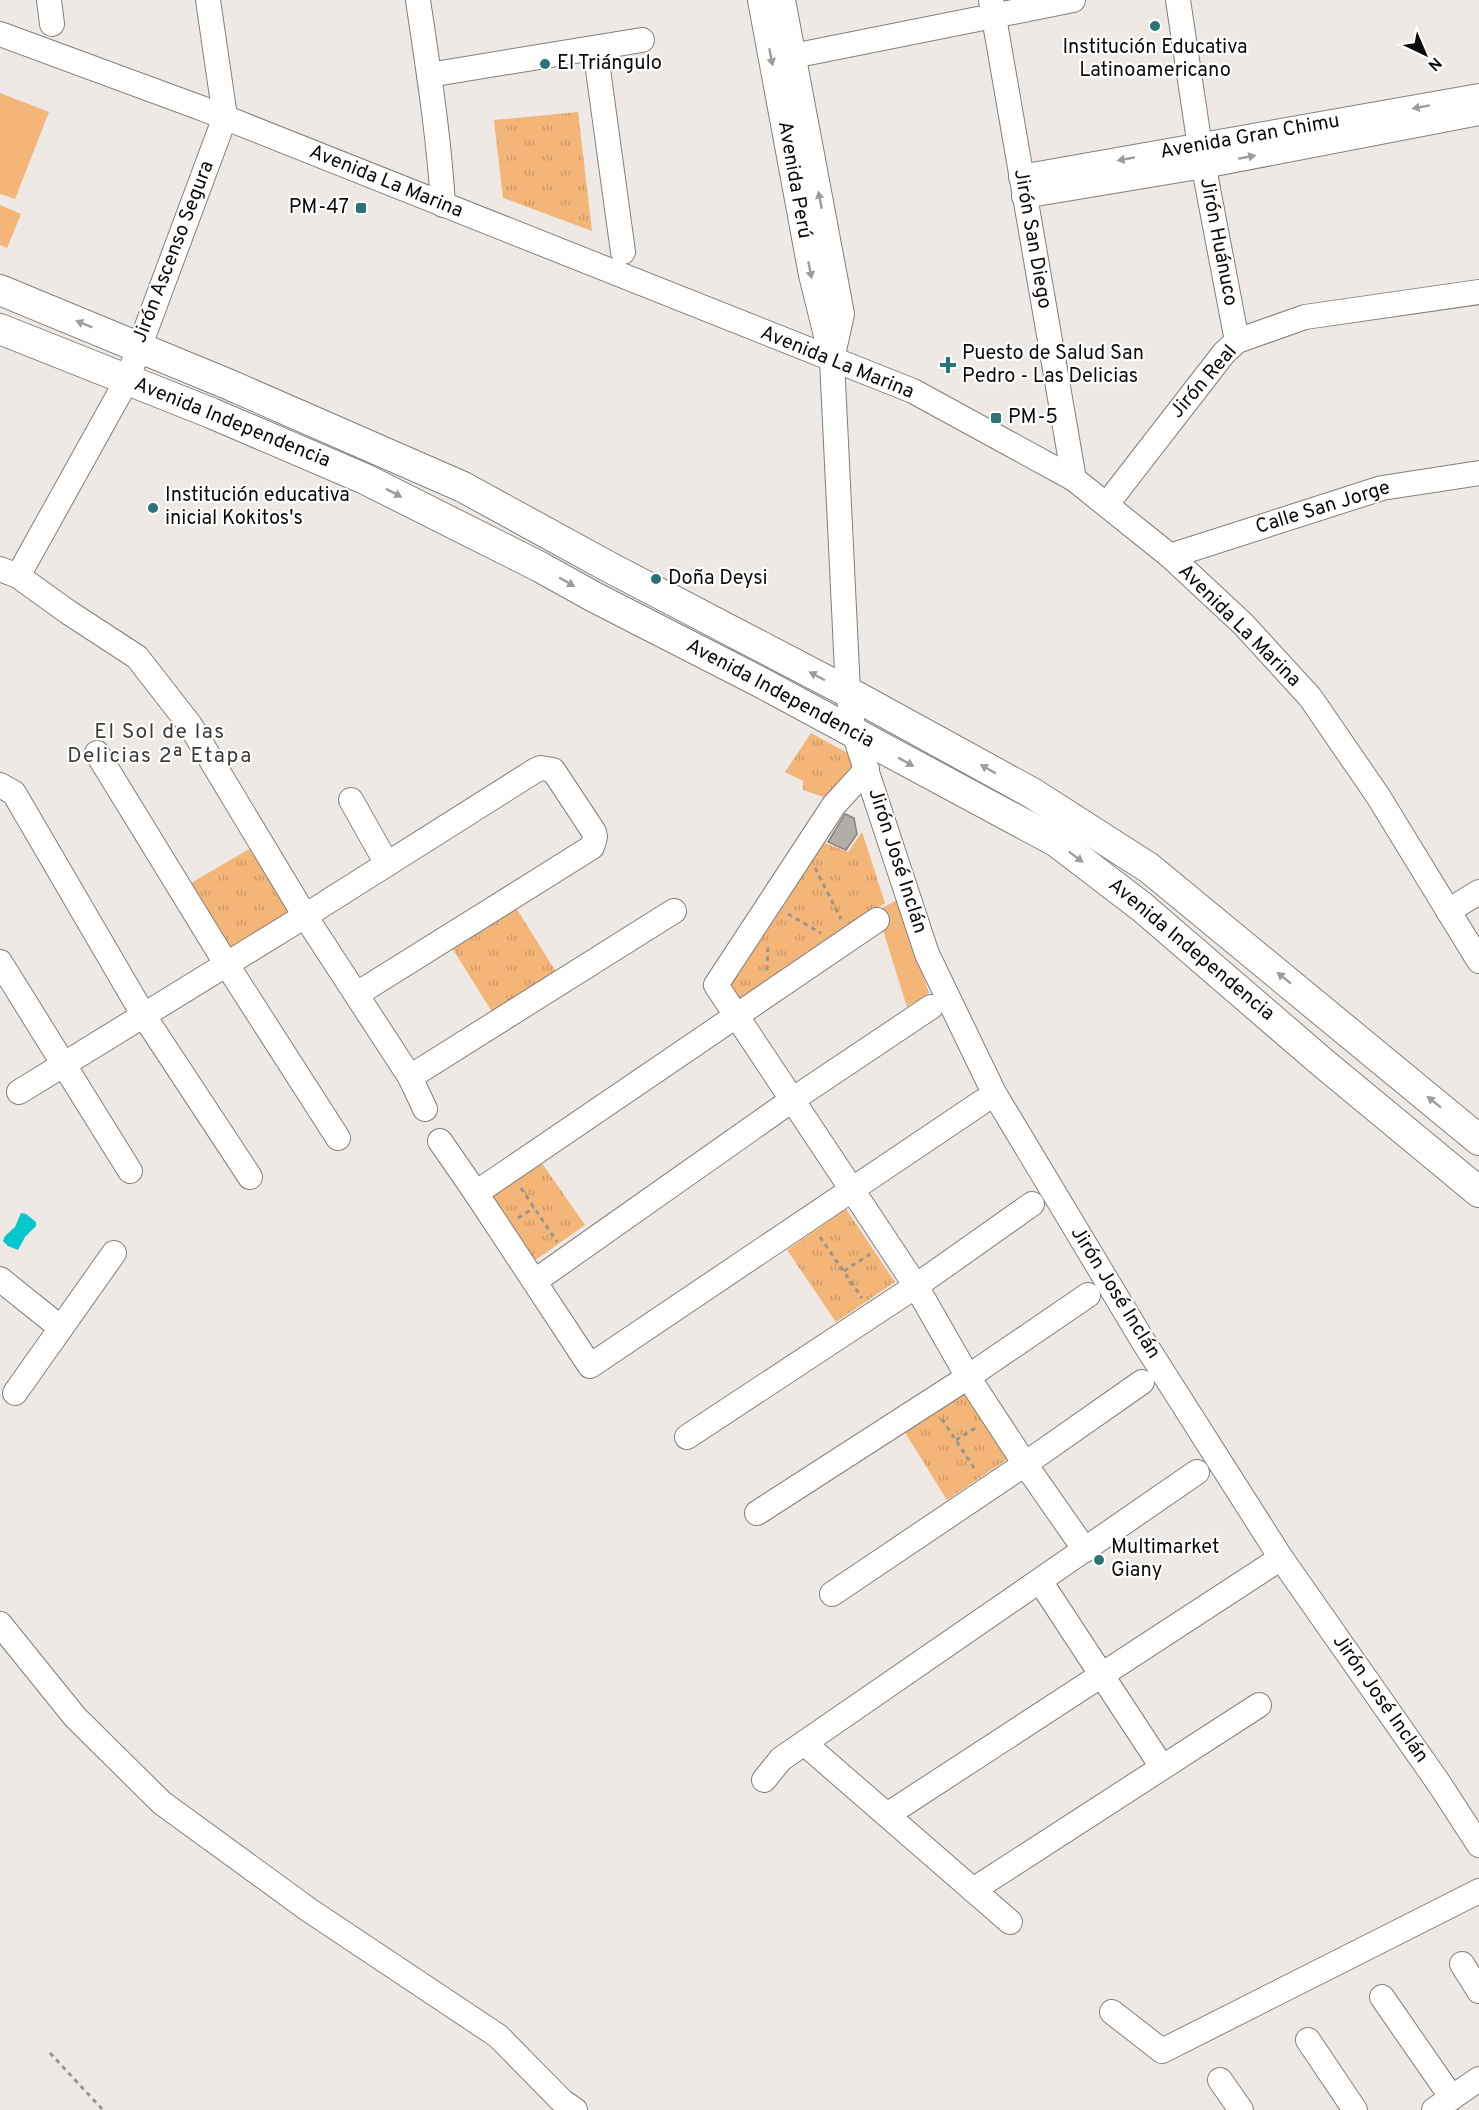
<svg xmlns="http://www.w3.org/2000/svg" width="1479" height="2110" font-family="Overpass,sans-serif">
  <defs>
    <pattern id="grass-tufts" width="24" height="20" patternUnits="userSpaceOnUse" patternTransform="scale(1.5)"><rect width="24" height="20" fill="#f3b578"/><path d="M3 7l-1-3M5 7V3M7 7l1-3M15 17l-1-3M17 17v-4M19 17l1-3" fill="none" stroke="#cf9a66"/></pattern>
  </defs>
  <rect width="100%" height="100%" fill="#eee9e4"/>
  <g fill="url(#grass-tufts)">
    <path d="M 578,112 L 592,231 L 503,198 L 494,120 Z"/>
    <path d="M 811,733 L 851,755 L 858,762 L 832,800 L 803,790 L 803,781 L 785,772 Z"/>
    <path d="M 862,832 L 885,903 L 740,1001 L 727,984 L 823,842 L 848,852 Z"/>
    <path d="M 256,845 L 298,913 L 228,955 L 186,886 Z"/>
    <path d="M 513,903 L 558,975 L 494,1015 L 449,943 Z"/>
    <path d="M 539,1159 L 585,1225 L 530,1264 L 482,1193 Z"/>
    <path d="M 846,1209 L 895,1282 L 836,1322 L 787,1250 Z"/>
    <path d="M 964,1386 L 1009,1458 L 947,1500 L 901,1426 Z"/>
  </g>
  <g fill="#f3b578">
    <path d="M 0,93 L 49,112 L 15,199 L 0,194 Z"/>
    <path d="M 0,205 L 21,214 L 7,248 L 0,245 Z"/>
    <path d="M 897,900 L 929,993 L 907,1007 L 877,911 Z"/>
  </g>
  <path fill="#07c6cd" d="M 21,1213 L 26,1214 L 36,1222 L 36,1226 L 25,1237 L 18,1250 L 8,1246 L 3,1241 L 5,1236 L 15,1227 Z"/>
  <path fill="#b2ada8" stroke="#88837f" stroke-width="1.5" d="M 845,814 L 854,818 L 857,834 L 846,850 L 828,842 Z"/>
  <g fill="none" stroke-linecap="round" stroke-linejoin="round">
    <g stroke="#847f7b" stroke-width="26">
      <g id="minor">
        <path d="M 49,0 L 52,24"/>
        <path d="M 208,0 L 225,117"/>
        <path d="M 418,0 C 428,68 439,136 443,205"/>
        <path d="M 760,0 L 811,275 L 832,360 L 848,692 L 854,733 L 927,954 L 994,1093 L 1143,1341 L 1281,1558 L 1440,1785 L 1479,1845"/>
        <path d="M 783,0 L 842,314 L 833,355"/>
        <path d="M 991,0 L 1074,479"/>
        <path d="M 1178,0 L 1200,147 L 1237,341"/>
        <path d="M 0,34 L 201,108 L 913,391 L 1074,479 L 1170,556 L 1243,624 L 1310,697 L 1378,796 L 1479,961"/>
        <path d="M 595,48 L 623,252"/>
        <path d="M 793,56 L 1073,0"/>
        <path d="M 429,75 L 642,40"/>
        <path d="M 1021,177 L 1479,96"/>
        <path d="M 1024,196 L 1204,166 L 1479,113"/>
        <path d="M 1107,504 L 1224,353 L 1237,341 L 1305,317 L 1479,292"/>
        <path d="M 1170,556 L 1382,488 L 1479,473"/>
        <path d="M 0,569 L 18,576 L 68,612 L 137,657 L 190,725 L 305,916 L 410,1077 L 425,1109"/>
        <path d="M 18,576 L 127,380 L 225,117"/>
        <path d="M 97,753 L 227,965 L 338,1138"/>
        <path d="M 867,769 L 834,805 L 716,985 L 916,1286 L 968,1377 L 1025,1464 L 1085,1550"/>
        <path d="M 0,785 L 14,793 L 144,1016 L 250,1177"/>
        <path d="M 351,800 L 387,864"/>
        <path d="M 1448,911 L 1479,892"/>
        <path d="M 0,962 L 130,1171"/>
        <path d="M 410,1077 L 674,911"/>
        <path d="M 19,1092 L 305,916 L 536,770 L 541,768 L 553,770 L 594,832 L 595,837 L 592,847 L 357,994"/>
        <path d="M 440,1141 L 476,1193 L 590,1366 L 982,1102"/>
        <path d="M 476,1193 L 877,920"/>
        <path d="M 0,1279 L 61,1328"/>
        <path d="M 535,1281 L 792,1100 L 931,1007"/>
        <path d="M 15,1393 L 114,1253"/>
        <path d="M 687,1437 L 916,1286 L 1032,1204"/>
        <path d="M 757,1513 L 968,1377 L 1088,1295"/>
        <path d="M 1040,1581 L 1162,1767"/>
        <path d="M 832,1594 L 1025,1464 L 1142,1382"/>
        <path d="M 0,1624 L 75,1717 L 162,1803 L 309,1910 L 498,2036 L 562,2101 L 575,2110"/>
        <path d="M 804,1743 L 1010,1922"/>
        <path d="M 764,1780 L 781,1759 L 1197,1472"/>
        <path d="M 887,1815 L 1281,1558"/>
        <path d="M 973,1890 L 1259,1705"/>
        <path d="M 1462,1964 L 1479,1991"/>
        <path d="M 1382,1997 L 1452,2098"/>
        <path d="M 1112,2012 L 1162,2051 L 1479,1891"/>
        <path d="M 1308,2040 L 1355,2110"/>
        <path d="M 1220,2080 L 1241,2110"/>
        <path d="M 1434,2110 L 1479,2079"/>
      </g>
    </g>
    <g stroke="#847f7b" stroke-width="32">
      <g id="major">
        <path d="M 0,290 L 230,385 L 463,487 L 609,567 L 848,692 L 1032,793 L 1149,868 L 1479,1140"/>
        <path d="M 0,329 L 211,413 L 365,479 L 540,567 L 594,597 L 760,682 L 1057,842 L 1142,907 L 1323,1063 L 1479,1192"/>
      </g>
    </g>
    <g stroke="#999592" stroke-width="3" stroke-dasharray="4.5 4.5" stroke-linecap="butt">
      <path d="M 815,868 L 841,919"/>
      <path d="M 788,914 L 821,933"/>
      <path d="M 767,970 L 768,943"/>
      <path d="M 521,1188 L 557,1242"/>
      <path d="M 518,1218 L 534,1208"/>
      <path d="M 820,1237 L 862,1298"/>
      <path d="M 844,1271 L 870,1254"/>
      <path d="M 942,1419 L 976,1471"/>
      <path d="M 956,1440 L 977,1427"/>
      <path d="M 50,2053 L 103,2110"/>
    </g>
    <use href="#minor" stroke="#fff" stroke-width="24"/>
    <use href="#major" stroke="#fff" stroke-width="30"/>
  </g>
  <defs><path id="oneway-solid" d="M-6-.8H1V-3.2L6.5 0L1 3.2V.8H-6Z" transform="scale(1.5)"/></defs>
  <g fill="#9e9d9d">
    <use href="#oneway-solid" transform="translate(771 57) rotate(79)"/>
    <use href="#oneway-solid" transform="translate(1421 107) rotate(170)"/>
    <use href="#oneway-solid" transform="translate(1247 157) rotate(-11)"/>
    <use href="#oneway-solid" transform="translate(1126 159) rotate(170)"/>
    <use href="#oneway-solid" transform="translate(820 200) rotate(-101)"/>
    <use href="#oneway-solid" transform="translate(810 270) rotate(79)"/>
    <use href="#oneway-solid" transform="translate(84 324) rotate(-158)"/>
    <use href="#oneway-solid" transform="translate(394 493) rotate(27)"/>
    <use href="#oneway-solid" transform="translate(567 582) rotate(30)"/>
    <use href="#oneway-solid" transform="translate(817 676) rotate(-152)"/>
    <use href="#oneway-solid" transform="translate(906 762) rotate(29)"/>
    <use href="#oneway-solid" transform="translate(988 769) rotate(-151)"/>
    <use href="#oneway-solid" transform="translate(1076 857) rotate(37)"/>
    <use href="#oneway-solid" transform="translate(1284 978) rotate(-141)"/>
    <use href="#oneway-solid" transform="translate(1434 1102) rotate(-141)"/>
  </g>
  <g fill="#2a7477" stroke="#fff" stroke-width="2">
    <circle cx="1155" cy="26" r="6"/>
    <circle cx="545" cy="64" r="6"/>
    <rect x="355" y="202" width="12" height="12" rx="3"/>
    <path d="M945 356h6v6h6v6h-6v6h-6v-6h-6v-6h6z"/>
    <rect x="990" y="412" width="12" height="12" rx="3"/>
    <circle cx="153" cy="508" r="6"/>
    <circle cx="656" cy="579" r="6"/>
    <circle cx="1099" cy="1560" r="6"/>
  </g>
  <g text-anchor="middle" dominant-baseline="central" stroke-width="4.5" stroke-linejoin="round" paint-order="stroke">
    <g font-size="20" fill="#0d0b0a" stroke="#fff" text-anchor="start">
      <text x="1155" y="48" text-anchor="middle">Institución Educativa<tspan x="1155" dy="23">Latinoamericano</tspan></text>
      <text x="557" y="64">El Triángulo</text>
      <text x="349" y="208" text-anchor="end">PM-47</text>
      <text x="962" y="354">Puesto de Salud San<tspan x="962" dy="23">Pedro - Las Delicias</tspan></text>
      <text x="1008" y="418">PM-5</text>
      <text x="165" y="496">Institución educativa<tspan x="165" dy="23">inicial Kokitos's</tspan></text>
      <text x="668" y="579">Doña Deysi</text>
      <text x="1111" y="1548">Multimarket<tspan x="1111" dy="23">Giany</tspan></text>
    </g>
    <g font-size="20" fill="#0d0b0a" stroke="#fff">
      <text transform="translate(1250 137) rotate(-10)">Avenida Gran Chimu</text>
      <text transform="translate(794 180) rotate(80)">Avenida Perú</text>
      <text transform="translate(386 182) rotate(22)">Avenida La Marina</text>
      <text transform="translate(1032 239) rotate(80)">Jirón San Diego</text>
      <text transform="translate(1218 242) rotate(79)">Jirón Huánuco</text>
      <text transform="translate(174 252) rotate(-69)">Jirón Ascenso Segura</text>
      <text transform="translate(837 363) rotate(22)">Avenida La Marina</text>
      <text transform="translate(1204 382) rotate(-49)">Jirón Real</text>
      <text transform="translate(232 423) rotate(22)">Avenida Independencia</text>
      <text transform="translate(1323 508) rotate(-17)">Calle San Jorge</text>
      <text transform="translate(1239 626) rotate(45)">Avenida La Marina</text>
      <text transform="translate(780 694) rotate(28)">Avenida Independencia</text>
      <text transform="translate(897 861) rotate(72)">Jirón José Inclán</text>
      <text transform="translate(1191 950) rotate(40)">Avenida Independencia</text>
      <text transform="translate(1115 1293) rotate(58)">Jirón José Inclán</text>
      <text transform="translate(1380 1699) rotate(55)">Jirón José Inclán</text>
    </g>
    <g font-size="21" letter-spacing="1.5" fill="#3f3b37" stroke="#fff">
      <text x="160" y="732">El Sol de las<tspan x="160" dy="24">Delicias 2ª Etapa</tspan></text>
    </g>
  </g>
  <g transform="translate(1425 54) rotate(136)" stroke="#ffffff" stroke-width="4.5" paint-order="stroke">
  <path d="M0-4.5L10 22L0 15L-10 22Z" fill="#0d0b0a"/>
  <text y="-9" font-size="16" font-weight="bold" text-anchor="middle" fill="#0d0b0a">N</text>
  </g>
</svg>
